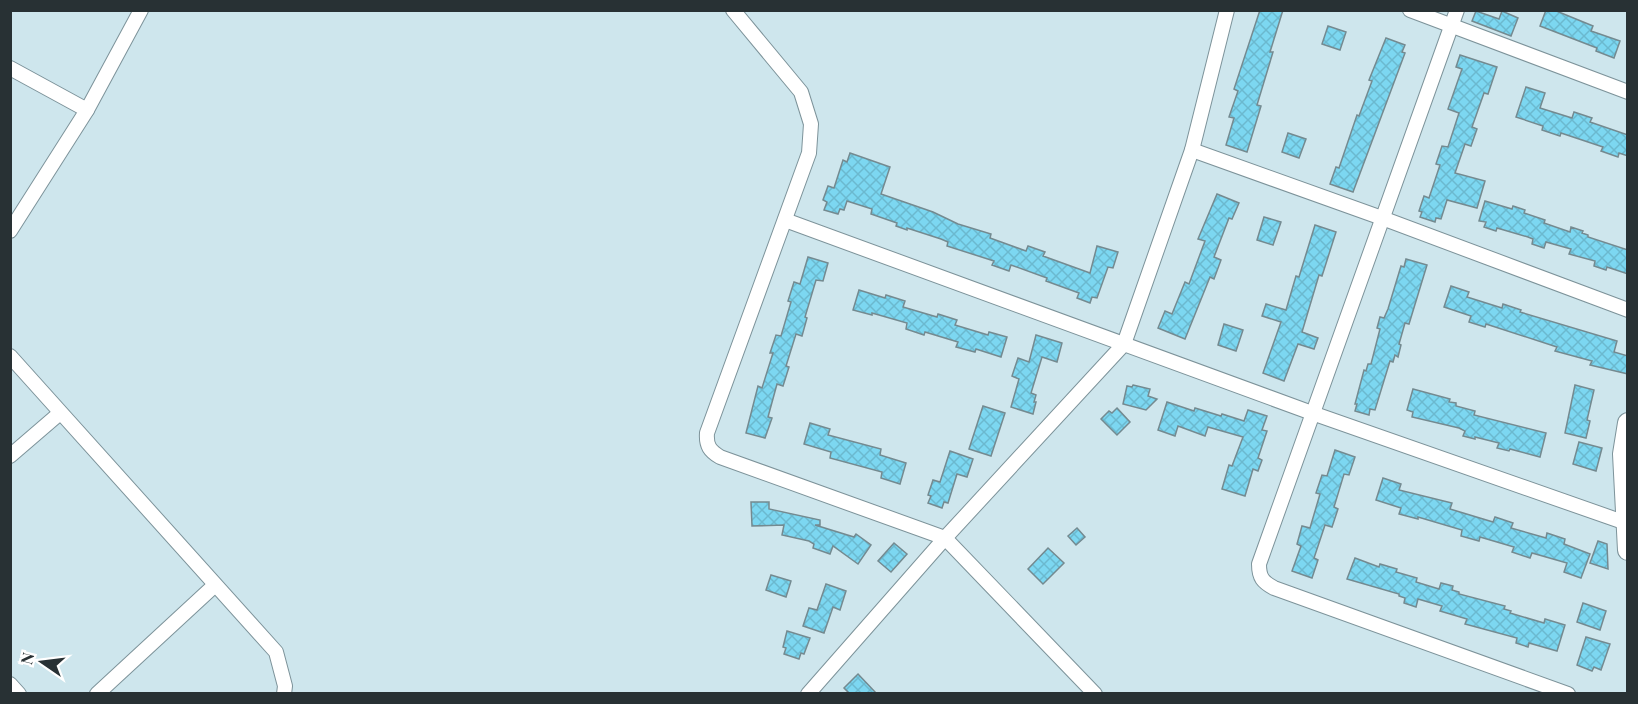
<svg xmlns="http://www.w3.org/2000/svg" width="1638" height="704" font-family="'Playfair Display',serif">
  <defs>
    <pattern id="building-cross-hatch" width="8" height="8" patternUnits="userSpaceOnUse" patternTransform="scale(1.5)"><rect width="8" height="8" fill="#7cd7f1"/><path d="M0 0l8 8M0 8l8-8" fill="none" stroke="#6bb9cf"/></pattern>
  </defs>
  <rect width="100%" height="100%" fill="#cee6ed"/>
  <g fill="url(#building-cross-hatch)" stroke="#748a90" stroke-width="1.5">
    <path d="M 1260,10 L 1283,10 L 1270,52 L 1273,52 L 1257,105 L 1261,106 L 1247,152 L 1226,145 L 1234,118 L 1229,117 L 1238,91 L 1234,89 Z"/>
    <path d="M 1546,10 L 1554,10 L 1593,26 L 1591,31 L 1620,41 L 1614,58 L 1596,51 L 1597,48 L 1540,26 Z"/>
    <path d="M 1476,11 L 1499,19 L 1502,11 L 1518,18 L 1511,36 L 1472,21 Z"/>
    <path d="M 1328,26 L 1346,32 L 1340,50 L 1322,44 Z"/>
    <path d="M 1386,38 L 1405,45 L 1402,52 L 1405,53 L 1353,192 L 1330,184 L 1336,167 L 1339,168 L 1357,115 L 1359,116 L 1372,81 L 1369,80 Z"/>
    <path d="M 1460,55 L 1497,67 L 1488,94 L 1484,93 L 1472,127 L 1477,129 L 1471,146 L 1465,144 L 1455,173 L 1485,181 L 1477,208 L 1447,200 L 1441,219 L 1436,218 L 1435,222 L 1420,217 L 1422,212 L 1419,211 L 1424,196 L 1429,198 L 1440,165 L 1436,164 L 1442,146 L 1448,147 L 1459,113 L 1448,109 L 1462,69 L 1456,67 Z"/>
    <path d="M 1526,87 L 1545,93 L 1540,108 L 1572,118 L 1574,112 L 1592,118 L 1590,122 L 1628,135 L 1628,156 L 1619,153 L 1618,157 L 1601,151 L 1603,147 L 1561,133 L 1560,136 L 1542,130 L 1543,126 L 1516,117 Z"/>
    <path d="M 1288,133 L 1306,139 L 1299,158 L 1282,152 Z"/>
    <path d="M 850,153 L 890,167 L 881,194 L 933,212 L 958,224 L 991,234 L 990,238 L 1026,251 L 1028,246 L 1045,252 L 1043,256 L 1090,273 L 1097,246 L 1118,252 L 1113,268 L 1108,267 L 1097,298 L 1092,297 L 1090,303 L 1077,298 L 1079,293 L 1046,281 L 1047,278 L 1011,265 L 1009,271 L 992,265 L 994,261 L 947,246 L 948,242 L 941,239 L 907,228 L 907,230 L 896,226 L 897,223 L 871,214 L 872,209 L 847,201 L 844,210 L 840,209 L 838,214 L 824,210 L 827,202 L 823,200 L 828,186 L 834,188 L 843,160 L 847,162 Z"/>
    <path d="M 1217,194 L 1239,203 L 1232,219 L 1229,218 L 1214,257 L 1221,260 L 1214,279 L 1210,277 L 1185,339 L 1158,328 L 1165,311 L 1172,314 L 1185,282 L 1189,284 L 1205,241 L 1198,239 Z"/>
    <path d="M 1485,201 L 1512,209 L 1513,206 L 1525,210 L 1524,213 L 1545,220 L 1544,223 L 1570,232 L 1571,227 L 1583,231 L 1582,233 L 1588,235 L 1588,237 L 1628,250 L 1628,274 L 1607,267 L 1606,270 L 1594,266 L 1595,261 L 1569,254 L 1571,249 L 1546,242 L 1544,248 L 1532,244 L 1533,239 L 1528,237 L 1497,228 L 1496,231 L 1484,227 L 1486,222 L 1479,221 Z"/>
    <path d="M 1264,217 L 1281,222 L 1273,245 L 1257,240 Z"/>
    <path d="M 1315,225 L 1336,232 L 1322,276 L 1319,275 L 1302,332 L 1318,338 L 1314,349 L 1298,344 L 1284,381 L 1263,373 L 1281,322 L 1262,316 L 1266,304 L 1286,310 L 1296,276 L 1299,277 Z"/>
    <path d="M 808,257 L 828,263 L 823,281 L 816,280 L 805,317 L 807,318 L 802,336 L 796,334 L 786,366 L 789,367 L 783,386 L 777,384 L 768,417 L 772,418 L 765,438 L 746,433 L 758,386 L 762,388 L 773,353 L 770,353 L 776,335 L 781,336 L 791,302 L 788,301 L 794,282 L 800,284 Z"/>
    <path d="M 1406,259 L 1427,265 L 1409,324 L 1405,323 L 1399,344 L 1401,345 L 1398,357 L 1395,355 L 1393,362 L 1390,361 L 1375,410 L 1370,409 L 1369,415 L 1355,411 L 1357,404 L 1355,404 L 1364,370 L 1366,371 L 1368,364 L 1371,364 L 1380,329 L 1377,328 L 1380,317 L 1384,318 L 1388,309 L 1401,266 L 1404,267 Z"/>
    <path d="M 1451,286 L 1469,292 L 1467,297 L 1502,308 L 1503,304 L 1521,310 L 1520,312 L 1617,341 L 1614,352 L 1628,356 L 1628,374 L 1590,365 L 1592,361 L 1555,351 L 1557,347 L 1486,324 L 1485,327 L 1469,322 L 1471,316 L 1444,307 Z"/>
    <path d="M 859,290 L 885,298 L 886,295 L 905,301 L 903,307 L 937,317 L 938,314 L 957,320 L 955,325 L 988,335 L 989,332 L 1007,337 L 1001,357 L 976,349 L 975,352 L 956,347 L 958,342 L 925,332 L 924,335 L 906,329 L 907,323 L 872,313 L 872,315 L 853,310 Z"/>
    <path d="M 1224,324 L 1243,330 L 1236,351 L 1218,345 Z"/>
    <path d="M 1036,335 L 1062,343 L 1057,362 L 1042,357 L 1031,393 L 1036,395 L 1034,402 L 1036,402 L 1033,414 L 1011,407 L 1019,379 L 1012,376 L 1018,358 L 1029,362 Z"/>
    <path d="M 1133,385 L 1150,389 L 1148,396 L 1157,399 L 1146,410 L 1123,404 L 1127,386 L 1132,387 Z"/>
    <path d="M 1575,385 L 1594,390 L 1587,420 L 1590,421 L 1586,438 L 1565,433 Z"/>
    <path d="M 1413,389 L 1450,399 L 1449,402 L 1456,403 L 1456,406 L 1475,411 L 1474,415 L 1546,433 L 1540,457 L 1510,449 L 1509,451 L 1497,448 L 1499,443 L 1475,437 L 1475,439 L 1463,436 L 1465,431 L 1459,428 L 1412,417 L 1413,412 L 1407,410 Z"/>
    <path d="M 1167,402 L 1194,411 L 1195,408 L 1221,416 L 1222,414 L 1244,421 L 1248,410 L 1267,416 L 1262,430 L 1267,431 L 1258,458 L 1262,460 L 1258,471 L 1253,469 L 1245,496 L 1222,489 L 1229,465 L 1232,466 L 1243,437 L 1208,427 L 1205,436 L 1178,426 L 1175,436 L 1158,430 Z"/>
    <path d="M 983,406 L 1005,413 L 991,456 L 969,449 Z"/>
    <path d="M 1117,408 L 1130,422 L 1117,435 L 1101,419 L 1109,411 L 1112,413 Z"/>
    <path d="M 810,423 L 830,429 L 828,435 L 881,449 L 880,455 L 906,463 L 900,484 L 881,478 L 882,472 L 830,458 L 831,452 L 804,444 Z"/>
    <path d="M 1579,442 L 1602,448 L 1596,471 L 1573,464 Z"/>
    <path d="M 1335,450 L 1355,457 L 1349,475 L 1344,474 L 1334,507 L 1338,509 L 1332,527 L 1325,525 L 1314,558 L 1318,560 L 1312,578 L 1292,571 L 1301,546 L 1297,544 L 1302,526 L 1310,528 L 1320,494 L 1316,493 L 1322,475 L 1327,476 Z"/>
    <path d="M 950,451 L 973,459 L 967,477 L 957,474 L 948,503 L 944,502 L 942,508 L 928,503 L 931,496 L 928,495 L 933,480 L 940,482 Z"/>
    <path d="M 1383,478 L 1401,484 L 1399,490 L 1452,503 L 1450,509 L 1493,522 L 1495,517 L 1513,523 L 1511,528 L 1546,538 L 1547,533 L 1565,539 L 1564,544 L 1590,554 L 1581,578 L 1564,572 L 1567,563 L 1532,553 L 1530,558 L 1512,552 L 1514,547 L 1480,537 L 1479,541 L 1461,536 L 1462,530 L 1418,517 L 1418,519 L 1399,514 L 1401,508 L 1376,500 Z"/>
    <path d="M 751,502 L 769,502 L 769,509 L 820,520 L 820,525 L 815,525 L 854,537 L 856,534 L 871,545 L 858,564 L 833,546 L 830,554 L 813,548 L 814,544 L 809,541 L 782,535 L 784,525 L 752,526 Z"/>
    <path d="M 1077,528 L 1085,537 L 1076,545 L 1068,536 Z"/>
    <path d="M 1598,541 L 1607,544 L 1608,569 L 1590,563 Z"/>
    <path d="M 894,543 L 907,554 L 891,572 L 878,561 Z"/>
    <path d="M 1048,548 L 1064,563 L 1043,584 L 1028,569 Z"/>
    <path d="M 1355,558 L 1379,567 L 1380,564 L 1397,569 L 1396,572 L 1417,578 L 1416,582 L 1439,589 L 1441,583 L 1453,586 L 1452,590 L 1459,592 L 1459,594 L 1505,606 L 1504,609 L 1511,611 L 1510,613 L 1544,623 L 1545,619 L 1565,625 L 1557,651 L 1529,643 L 1528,647 L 1516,643 L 1517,638 L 1465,624 L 1467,619 L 1440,611 L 1442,606 L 1418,599 L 1416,607 L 1404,603 L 1405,598 L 1399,596 L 1399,594 L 1347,579 Z"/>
    <path d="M 771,575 L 791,581 L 786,597 L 766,590 Z"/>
    <path d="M 826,584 L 846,591 L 840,610 L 833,607 L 824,633 L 803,626 L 809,608 L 817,610 Z"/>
    <path d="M 1583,603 L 1606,611 L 1600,630 L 1577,622 Z"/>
    <path d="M 787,631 L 810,638 L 804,654 L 801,653 L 799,659 L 784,654 L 786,648 L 783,647 Z"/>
    <path d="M 1586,637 L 1610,644 L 1601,670 L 1594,667 L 1592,671 L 1577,665 Z"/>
    <path d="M 858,674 L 876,693 L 849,693 L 844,688 Z"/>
  </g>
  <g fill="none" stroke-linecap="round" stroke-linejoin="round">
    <g stroke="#7d939a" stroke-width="16">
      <g id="street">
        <path d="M 733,10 L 801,92 L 811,124 L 809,153 L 707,433 C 706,446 710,451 720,457 L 945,538 L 1095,694"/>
        <path d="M 1410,10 L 1628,92"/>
        <path d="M 1457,10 L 1259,564 C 1259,578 1263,582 1274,588 L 1568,694"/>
        <path d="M 10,68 L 87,110"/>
        <path d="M 1192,150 L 1382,218 L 1628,310"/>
        <path d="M 785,220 L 1312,413 L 1626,523"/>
        <path d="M 10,231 L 87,110 L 141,10"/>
        <path d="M 10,356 L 276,652 L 285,686 L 284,694"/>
        <path d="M 10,456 L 60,413"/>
        <path d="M 10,684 L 19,694"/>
        <path d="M 97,694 L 215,585"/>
        <path d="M 808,694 L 945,538 L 1124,344 L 1192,150 L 1227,10"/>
      </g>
    </g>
    <g stroke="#7d939a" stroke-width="22">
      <path id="secondary" d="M 1628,423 L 1623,454 L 1628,550"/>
    </g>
    <use href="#street" stroke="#fff" stroke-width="14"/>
    <use href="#secondary" stroke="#fff" stroke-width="20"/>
  </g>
  <rect width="1638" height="704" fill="none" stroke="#283134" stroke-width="24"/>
  <g transform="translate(42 662) rotate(284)" stroke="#ffffff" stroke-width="4.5" paint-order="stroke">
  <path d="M0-4.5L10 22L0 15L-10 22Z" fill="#283134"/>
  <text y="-9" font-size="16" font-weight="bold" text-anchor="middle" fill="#283134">N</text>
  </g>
</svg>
